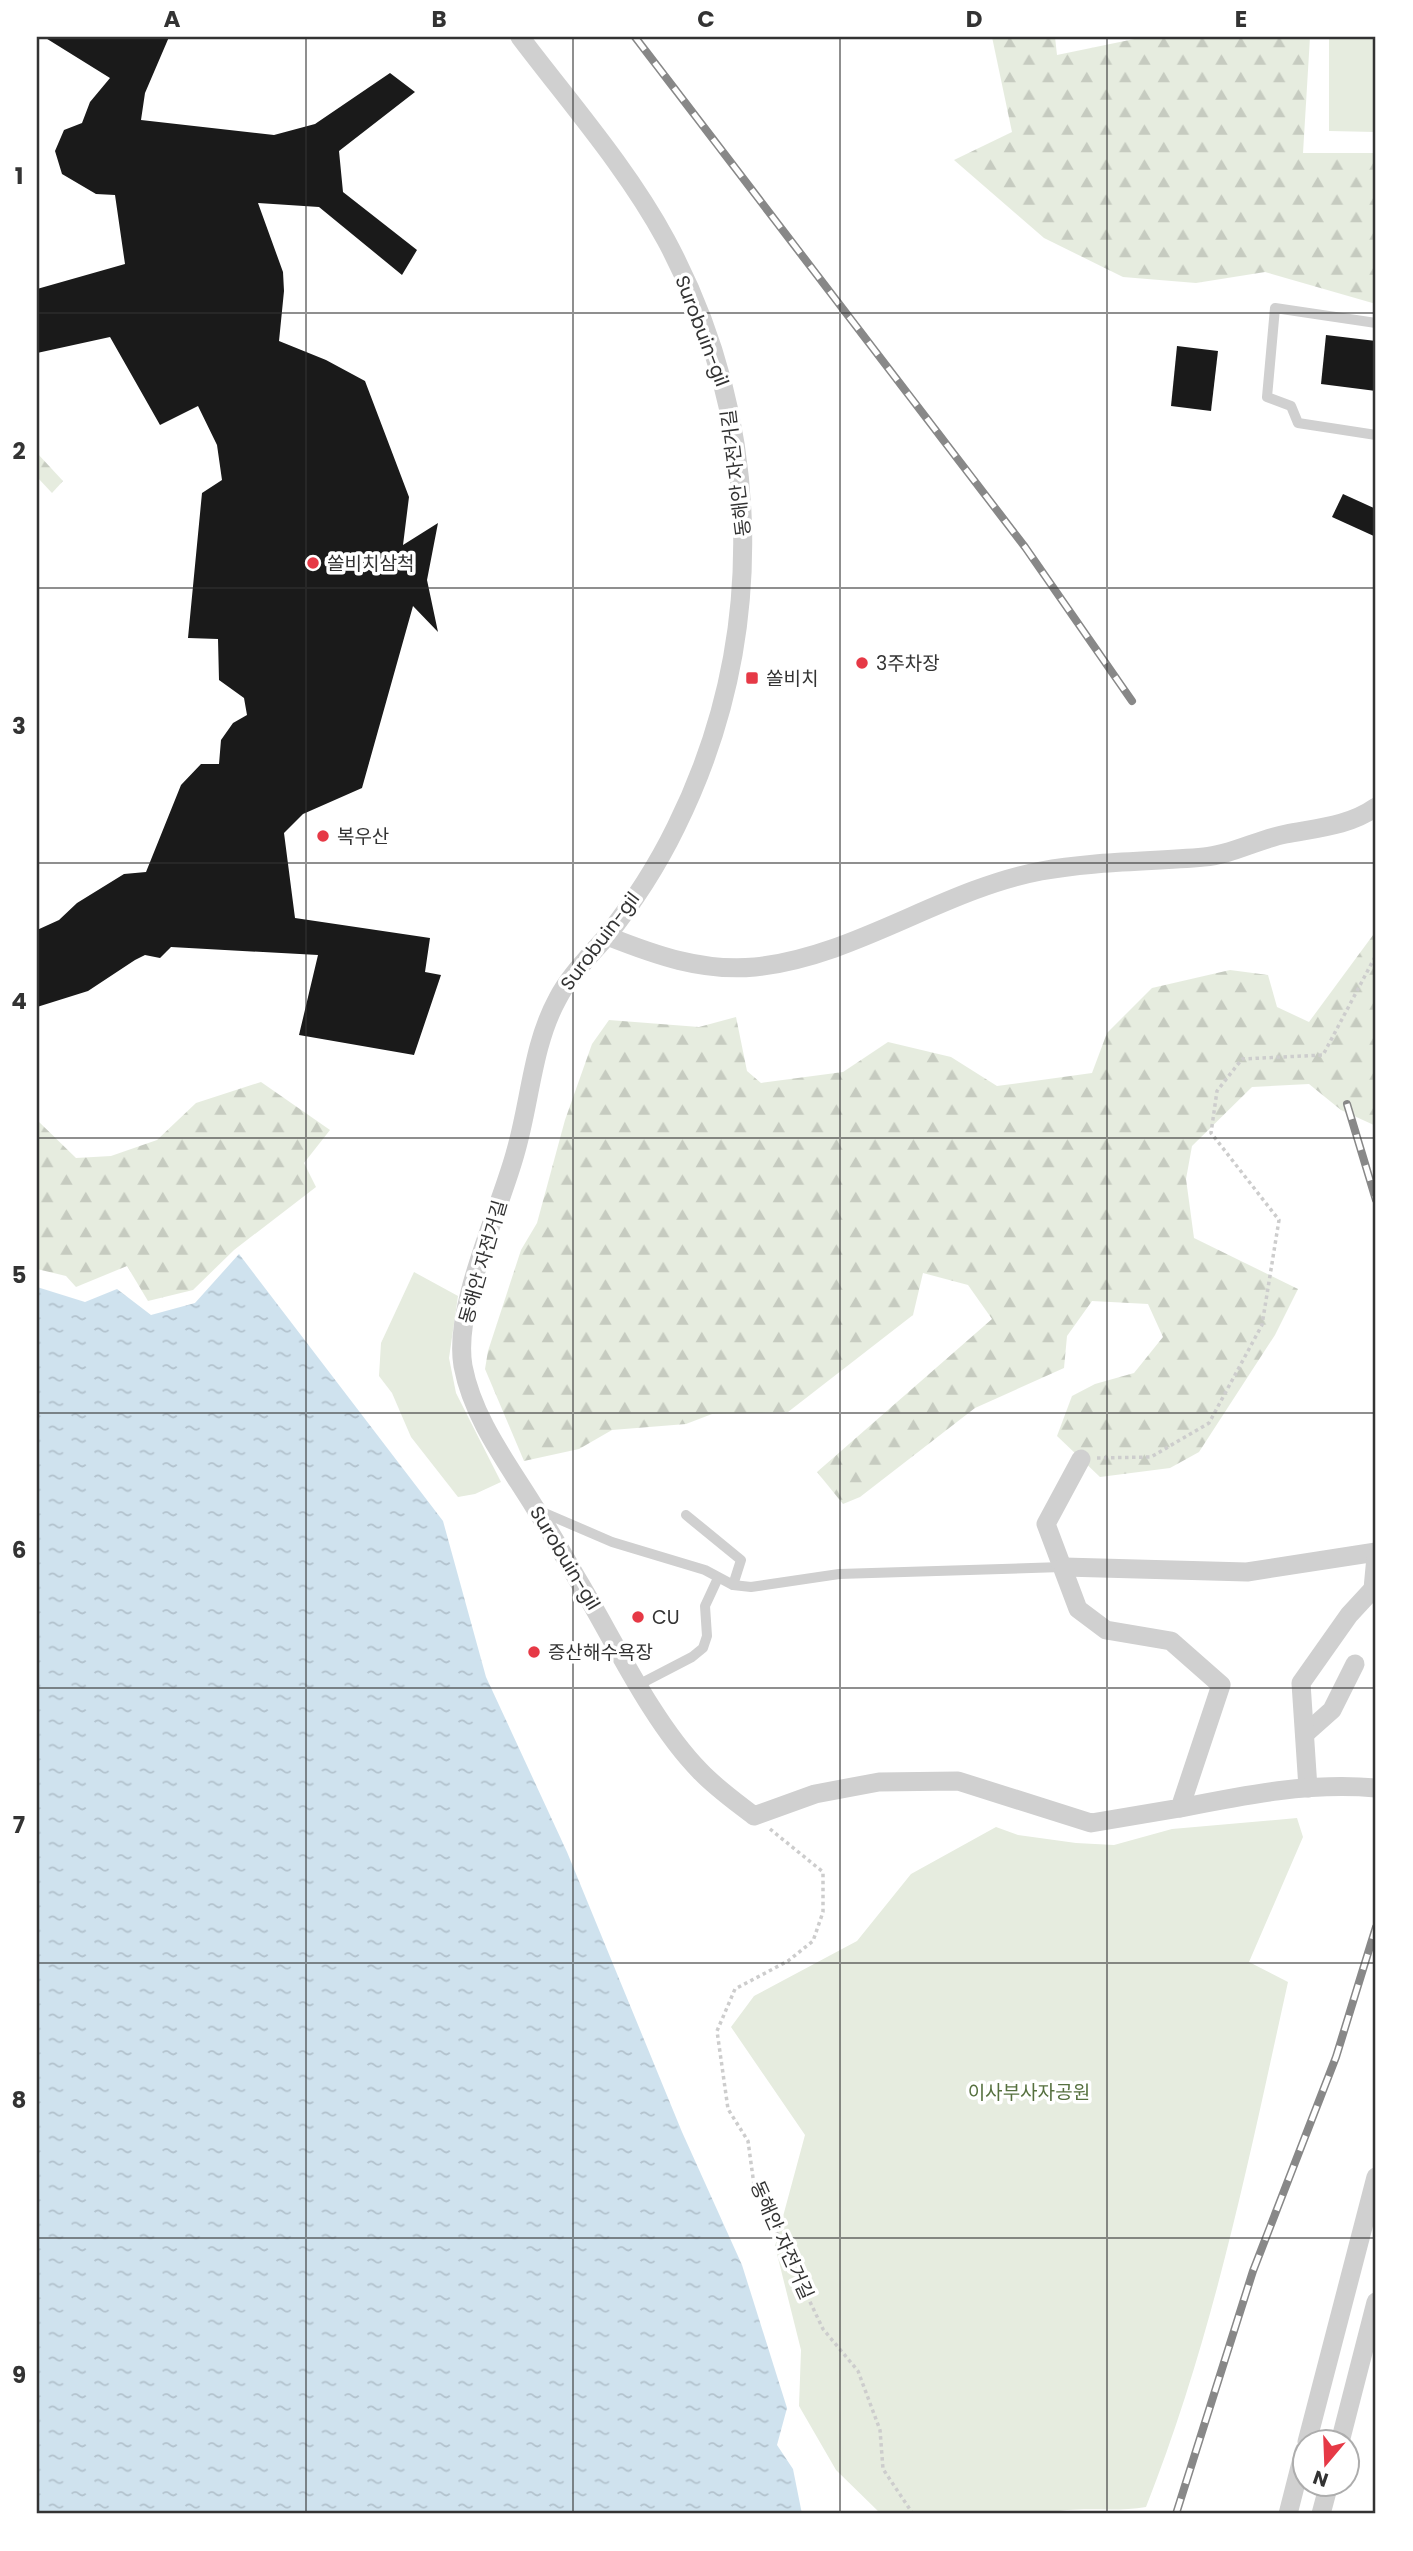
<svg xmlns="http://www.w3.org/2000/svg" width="1413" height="2551" font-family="Poppins,'Noto Sans KR',sans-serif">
  <defs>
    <pattern id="forest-firs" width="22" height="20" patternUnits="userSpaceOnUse" patternTransform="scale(1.75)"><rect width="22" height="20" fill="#e6ecdf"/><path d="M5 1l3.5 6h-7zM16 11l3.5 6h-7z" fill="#c6cbc0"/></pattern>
    <pattern id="water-ripples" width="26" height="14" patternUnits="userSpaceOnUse" patternTransform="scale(1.75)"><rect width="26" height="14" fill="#cfe2ee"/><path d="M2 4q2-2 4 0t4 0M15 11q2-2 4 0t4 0" fill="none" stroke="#b2c2cd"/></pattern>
  </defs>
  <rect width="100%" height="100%" fill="#fff"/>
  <g fill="url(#forest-firs)">
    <path d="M 992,37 L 1055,37 L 1057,55 L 1144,37 L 1310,37 L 1303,153 L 1376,153 L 1376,304 L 1265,272 L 1196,283 L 1123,277 L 1044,238 L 954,160 L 1012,132 Z"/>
    <path d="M 37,453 L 63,481 L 52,493 L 37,477 Z"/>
    <path d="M 1376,931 L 1376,1126 L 1341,1110 L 1309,1084 L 1252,1087 L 1192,1146 L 1186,1179 L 1194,1238 L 1298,1289 L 1275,1335 L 1199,1452 L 1170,1468 L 1100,1477 L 1057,1436 L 1072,1396 L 1095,1384 L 1134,1373 L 1163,1337 L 1148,1304 L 1092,1301 L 1067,1336 L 1064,1368 L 975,1408 L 860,1497 L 843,1504 L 817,1472 L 992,1319 L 968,1285 L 923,1273 L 913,1315 L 788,1412 L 712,1414 L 686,1424 L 612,1430 L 579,1449 L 524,1461 L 485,1369 L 488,1351 L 521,1250 L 537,1223 L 565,1120 L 592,1044 L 609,1020 L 699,1027 L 736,1017 L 747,1071 L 761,1083 L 843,1072 L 888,1042 L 951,1057 L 997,1086 L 1092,1073 L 1107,1033 L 1152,988 L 1230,970 L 1268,975 L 1277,1007 L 1309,1022 Z"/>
    <path d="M 261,1082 L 330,1130 L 304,1163 L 316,1187 L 234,1250 L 193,1290 L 148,1301 L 127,1266 L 76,1287 L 66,1276 L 37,1269 L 37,1120 L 76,1158 L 111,1156 L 157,1140 L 196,1103 Z"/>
  </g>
  <g fill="#e6ecdf">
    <path d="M 1329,37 L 1376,37 L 1376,132 L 1329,131 Z"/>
    <path d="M 414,1272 L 458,1296 L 449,1358 L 456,1393 L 501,1482 L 475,1494 L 458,1497 L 411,1437 L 392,1393 L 379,1376 L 381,1343 Z"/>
    <path d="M 1297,1818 L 1303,1837 L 1249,1962 L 1288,1982 C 1249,2159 1213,2338 1146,2507 C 1113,2513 1077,2505 1045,2514 L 881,2514 L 836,2470 L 799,2406 L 801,2350 L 775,2246 L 805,2135 L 731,2027 L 754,1996 L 857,1941 L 911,1874 L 996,1827 L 1018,1835 L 1076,1843 L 1114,1845 L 1172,1829 Z"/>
  </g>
  <path fill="url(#water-ripples)" d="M 239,1254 L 443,1521 L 486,1677 L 567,1852 L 682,2132 L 742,2265 L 787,2408 L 777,2445 L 793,2469 L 802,2514 L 37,2514 L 37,1287 L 85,1302 L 117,1289 L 151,1315 L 195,1303 Z"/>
  <g fill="#1a1a1a">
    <path d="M 44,37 L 169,37 L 145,93 L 141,120 L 274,135 L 315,124 L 390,73 L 415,92 L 339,151 L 343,192 L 417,250 L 402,275 L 319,207 L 258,203 L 283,272 L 284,291 L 279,341 L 326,360 L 365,381 L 409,497 L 403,545 L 438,523 L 427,580 L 438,632 L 413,606 L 362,788 L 303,814 L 284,833 L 295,918 L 430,938 L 425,972 L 441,975 L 414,1055 L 299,1035 L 318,955 L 171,947 L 160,958 L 145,955 L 135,960 L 88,991 L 37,1007 L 37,930 L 59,920 L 77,903 L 124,874 L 146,872 L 181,785 L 201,764 L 219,764 L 221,740 L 233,723 L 247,715 L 244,698 L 219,680 L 218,639 L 188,638 L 202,493 L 222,480 L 217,445 L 198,406 L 160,425 L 110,337 L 37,353 L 37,289 L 125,264 L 115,195 L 96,194 L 62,174 L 55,151 L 64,130 L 82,123 L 90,102 L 110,78 Z"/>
    <path d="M 1326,335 L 1376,341 L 1376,391 L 1321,384 Z"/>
    <path d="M 1177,346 L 1218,351 L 1211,411 L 1171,406 Z"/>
    <path d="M 1343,494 L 1376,509 L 1376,537 L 1332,517 Z"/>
  </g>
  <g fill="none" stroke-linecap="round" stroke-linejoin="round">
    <g stroke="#cdcdcd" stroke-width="3.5" stroke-dasharray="3.5 3.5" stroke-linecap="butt">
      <path d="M 1097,1458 L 1151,1457 L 1209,1423 L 1262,1325 L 1279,1220 L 1211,1133 L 1217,1091 L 1242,1059 L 1323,1055 L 1376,955"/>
      <path d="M 770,1829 L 823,1872 L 823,1912 L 813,1941 L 788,1961 L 735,1989 L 717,2031 L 728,2109 L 748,2141 L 754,2185 L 823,2329 L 858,2371 L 880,2430 L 883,2469 L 913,2514"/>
    </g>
    <g stroke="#d0d0d0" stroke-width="10">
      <path d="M 1376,323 L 1275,308 L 1267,397 L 1291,406 L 1298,423 L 1376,435"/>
      <path d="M 540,1511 L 612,1542 L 705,1570 L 733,1585 L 751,1587 L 839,1574 L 1062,1567"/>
      <path d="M 686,1515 L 741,1560 L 733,1585"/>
      <path d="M 640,1684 L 692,1657 L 703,1648 L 707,1636 L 705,1606 L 718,1578"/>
    </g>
    <g stroke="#d0d0d0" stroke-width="19">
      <path d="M 520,37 C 570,103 627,168 666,240 C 765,424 768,641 676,827 C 657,866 633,903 606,937 C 589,957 569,976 557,1000 C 532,1046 530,1104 515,1154 C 499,1212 453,1308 463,1366 C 473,1419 508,1464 535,1508 C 550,1531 563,1554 576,1577 C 613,1638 651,1721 700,1771 C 716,1788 736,1802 754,1816 L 815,1794 L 879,1782 L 958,1781 L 1091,1823 L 1180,1808 L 1221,1685 L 1171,1641 L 1106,1630 L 1078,1609 L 1046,1524 L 1081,1459"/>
      <path d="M 607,936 C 655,955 702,972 755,967 C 857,956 941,890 1041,871 C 1094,861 1150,862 1204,857 C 1231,855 1259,839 1286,834 C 1317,828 1349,826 1376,807"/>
      <path d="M 1064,1567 L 1247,1572 L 1376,1552"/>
      <path d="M 1305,1734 L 1332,1710 L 1355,1664"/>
      <path d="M 1308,1788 L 1301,1683 L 1349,1615 L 1373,1589 L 1376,1557"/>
      <path d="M 1180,1808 C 1245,1795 1309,1782 1376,1788"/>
      <path d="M 1307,2442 L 1376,2177"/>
      <path d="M 1340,2442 L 1376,2302"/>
      <path d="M 1288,2514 L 1304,2451"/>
      <path d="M 1321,2514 L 1329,2484"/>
    </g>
    <g stroke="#888" stroke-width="8">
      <g id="rail">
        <path d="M 635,37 L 1025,547 L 1132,701"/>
        <path d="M 1347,1104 L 1376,1200"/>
        <path d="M 1176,2514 L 1253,2271 L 1336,2057 L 1376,1927"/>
      </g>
    </g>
    <use href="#rail" stroke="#fff" stroke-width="5" stroke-dasharray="16" stroke-linecap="butt"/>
  </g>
  <path fill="none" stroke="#333" stroke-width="2" stroke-opacity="0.55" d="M 306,37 L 306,2514M 573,37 L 573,2514M 840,37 L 840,2514M 1107,37 L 1107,2514M 37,313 L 1376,313M 37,588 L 1376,588M 37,863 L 1376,863M 37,1138 L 1376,1138M 37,1413 L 1376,1413M 37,1688 L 1376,1688M 37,1963 L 1376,1963M 37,2238 L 1376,2238"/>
  <g fill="#e63946" stroke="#fff" stroke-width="2.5">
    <circle cx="313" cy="563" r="7"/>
    <circle cx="862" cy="663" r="7"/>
    <rect x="745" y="671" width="14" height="14" rx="3.5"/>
    <circle cx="323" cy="836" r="7"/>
    <circle cx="638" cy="1617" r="7"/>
    <circle cx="534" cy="1652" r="7"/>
  </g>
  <g text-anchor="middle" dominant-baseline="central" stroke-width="7" stroke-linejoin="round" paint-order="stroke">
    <g font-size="19" fill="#333" stroke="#fff">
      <text transform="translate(702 331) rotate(69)">Surobuin-gil</text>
      <text transform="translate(736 473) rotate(-97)">동해안 자전거길</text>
      <text transform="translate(600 941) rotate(-53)">Surobuin-gil</text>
      <text transform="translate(483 1262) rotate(-74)">동해안 자전거길</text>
      <text transform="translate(565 1558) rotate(59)">Surobuin-gil</text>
      <text transform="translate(782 2240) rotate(66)">동해안 자전거길</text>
    </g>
    <g font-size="19" fill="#333" stroke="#fff" text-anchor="start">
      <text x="327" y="563">쏠비치삼척</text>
      <text x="876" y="663">3주차장</text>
      <text x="766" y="678">쏠비치</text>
      <text x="337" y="836">복우산</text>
      <text x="652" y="1617">CU</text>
      <text x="548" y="1652">증산해수욕장</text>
    </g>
    <g font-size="19" fill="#56703f" stroke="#fff">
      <text x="1029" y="2092">이사부사자공원</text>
    </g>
  </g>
  <rect width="1413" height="2551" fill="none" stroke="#ffffff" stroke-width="77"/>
  <g transform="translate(1326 2463) rotate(199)"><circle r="33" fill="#ffffff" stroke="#adadad" stroke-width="2"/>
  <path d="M0-5L12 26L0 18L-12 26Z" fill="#e63946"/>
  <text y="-10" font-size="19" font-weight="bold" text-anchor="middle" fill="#333333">N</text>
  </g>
  <rect x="38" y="38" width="1336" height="2474" fill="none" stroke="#333" stroke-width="2.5"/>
  <g font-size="23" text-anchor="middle" font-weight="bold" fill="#333">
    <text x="172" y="27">A</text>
    <text x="439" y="27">B</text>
    <text x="706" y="27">C</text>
    <text x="974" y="27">D</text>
    <text x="1241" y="27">E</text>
    <text x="19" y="184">1</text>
    <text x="19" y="459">2</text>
    <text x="19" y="734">3</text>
    <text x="19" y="1009">4</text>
    <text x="19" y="1283">5</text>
    <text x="19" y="1558">6</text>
    <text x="19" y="1833">7</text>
    <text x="19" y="2108">8</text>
    <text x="19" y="2383">9</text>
  </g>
</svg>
